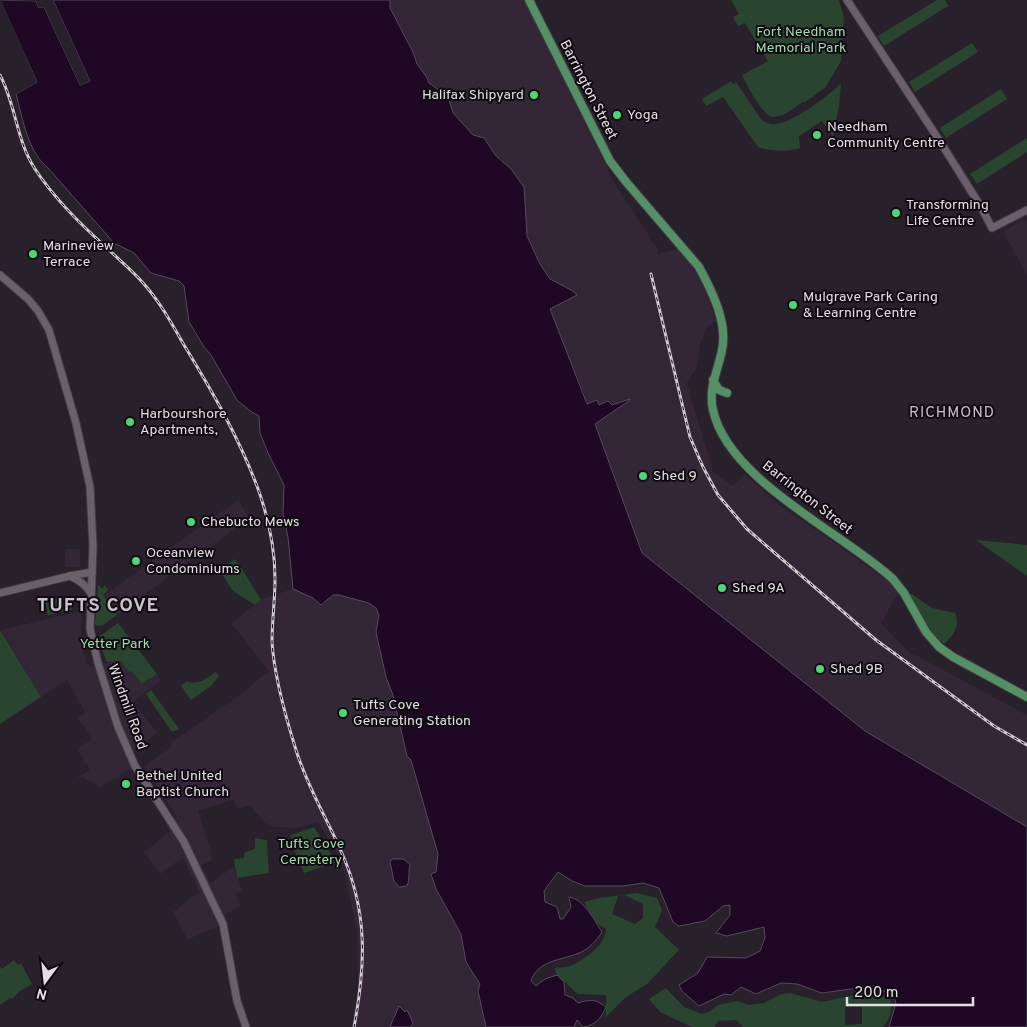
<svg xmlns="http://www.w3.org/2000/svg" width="1027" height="1027" font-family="Overpass,sans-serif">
  <rect width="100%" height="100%" fill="#28202a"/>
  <g fill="#332737">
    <path d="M 390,0 L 524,0 L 614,182 L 658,250 L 657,254 L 678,249 L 701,278 L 716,321 L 707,328 L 701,341 L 696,368 L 687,383 L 713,472 L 733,486 L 745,474 L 778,504 L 832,541 L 903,592 L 895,598 L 881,623 L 908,651 L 1027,715 L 1027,827 L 865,731 L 642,553 L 595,423 L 630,401 L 630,399 L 612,405 L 588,404 L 550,309 L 577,296 L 571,290 L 550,279 L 540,264 L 527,236 L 524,187 L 511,169 L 496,156 L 484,138 L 473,135 L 453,113 L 448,96 L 429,83 L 426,76 L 417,64 L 413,52 L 390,8 Z"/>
    <path d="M 1025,219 L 1027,223 L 1027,275 L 1003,231 Z"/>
    <path d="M 238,500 L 249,518 L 117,615 L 103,596 Z"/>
    <rect x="65" y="549" width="15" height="18"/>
    <path d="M 293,589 L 313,598 L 321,605 L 333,595 L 356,598 L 369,603 L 376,608 L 379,615 L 376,632 L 386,677 L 393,695 L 407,756 L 411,760 L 438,854 L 436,872 L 432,874 L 436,889 L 461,934 L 466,962 L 480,985 L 478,991 L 486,1027 L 356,1027 L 358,978 L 357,929 L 342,861 L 318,822 L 298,828 L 273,827 L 266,823 L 249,805 L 239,809 L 235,805 L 234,799 L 198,811 L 210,848 L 212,860 L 201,865 L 211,883 L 233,867 L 242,890 L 235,894 L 241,906 L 225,914 L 227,923 L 201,933 L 188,940 L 173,912 L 199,892 L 183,857 L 160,874 L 144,852 L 170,832 L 166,825 L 177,817 L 144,766 L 169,749 L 173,741 L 234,699 L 269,671 L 231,623 L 264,598 Z"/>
    <path d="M 81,611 L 81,636 L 87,666 L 121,661 L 128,671 L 130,670 L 142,684 L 157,674 L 161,681 L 133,702 L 157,733 L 129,753 L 135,766 L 99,788 L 94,781 L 89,781 L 83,777 L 76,778 L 90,770 L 77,749 L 92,739 L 78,718 L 85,712 L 67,679 L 41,697 L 1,630 Z"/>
  </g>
  <g fill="#29452f" fill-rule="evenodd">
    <path d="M 731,0 L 839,0 L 844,18 L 841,61 L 826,87 L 805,102 L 803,102 C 795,107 785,116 775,117 C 763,118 747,85 742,75 L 768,61 L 745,23 L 738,26 L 733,17 L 739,14 Z"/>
    <path d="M 937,0 L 945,0 L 948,6 L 884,46 L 878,36 Z"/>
    <path d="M 972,43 L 978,52 L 915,92 L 909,82 Z"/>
    <path d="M 731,81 L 733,84 L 736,82 L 761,119 C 766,123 770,125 776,124 C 792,123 830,95 841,83 L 839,106 L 833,137 L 822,121 L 799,136 L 800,148 C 788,152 770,151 758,147 L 723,97 L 706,106 L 702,99 Z"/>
    <path d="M 1001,89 L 1007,99 L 946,138 L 940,128 Z"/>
    <path d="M 1027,138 L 1027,152 L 977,184 L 970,174 Z"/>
    <path d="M 976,540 L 1027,545 L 1027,576 Z"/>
    <path d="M 234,559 L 239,564 L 261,600 L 255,605 L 233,591 L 220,571 Z"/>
    <path d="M 98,584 L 102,589 L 105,585 L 108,590 L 103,595 L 117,615 L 103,625 L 97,626 L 95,624 Z"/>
    <path d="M 912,594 L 932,608 L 955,613 C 960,627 954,635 944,644 C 928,631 920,612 910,595 Z"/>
    <path d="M 69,596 L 72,610 L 48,615 L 45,601 Z"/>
    <path d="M 118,623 L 157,674 L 151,679 L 150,678 L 142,684 L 131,671 L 129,672 L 121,661 L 107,662 L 97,638 Z"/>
    <path d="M 0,630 L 41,697 L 0,724 Z"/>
    <path d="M 216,672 L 219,676 L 211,686 L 191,700 L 181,686 L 187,681 C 198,686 207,678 216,672 Z"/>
    <path d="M 151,690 L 179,729 L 172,732 L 146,694 Z"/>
    <path d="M 314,827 L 336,862 L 304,873 L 291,843 L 291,835 Z"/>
    <path d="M 255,838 L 267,840 L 269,873 L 237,878 L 234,859 L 244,858 L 245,852 L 255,849 Z"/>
    <path d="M 637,893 L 657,898 L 662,910 L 655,927 L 679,950 L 647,984 L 626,997 L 606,1017 L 606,995 L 578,994 L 557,975 L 555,968 C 559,967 564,968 567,967 C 582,962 606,945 606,929 L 596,923 L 584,902 L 599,898 ZM 624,895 L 643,904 L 643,918 L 635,924 L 612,914 L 618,896 Z"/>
    <path d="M 14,960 L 18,965 L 21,963 L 32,984 L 20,991 L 12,999 L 10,998 L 0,1005 L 0,967 L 2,969 Z"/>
    <path d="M 666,988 L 684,1007 L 702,1014 L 709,1012 L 718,1005 L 737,1001 L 749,1005 L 764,1003 L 782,994 L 791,993 L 822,1002 L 862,993 L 878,995 L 890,999 C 893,1008 890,1020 883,1027 L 743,1027 L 736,1020 L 718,1021 L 714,1027 L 692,1027 L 660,1012 L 649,999 ZM 845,1007 L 862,1007 L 862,1024 L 845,1025 Z"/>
  </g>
  <g fill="#1e0824" stroke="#59485e">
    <path d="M 0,0 L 36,1 L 38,7 L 44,7 L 80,85 L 90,81 L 53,0 L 390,0 L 390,8 L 413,52 L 417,64 L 426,76 L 429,83 L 448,97 L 453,113 L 473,135 L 484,138 L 496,156 L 511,169 L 524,187 L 527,236 L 540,264 L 550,279 L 571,290 L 577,295 L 550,309 L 587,404 L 597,400 L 599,405 L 608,401 L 612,405 L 630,399 L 630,400 L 595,424 L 642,553 L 865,731 L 1027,827 L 1027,1027 L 889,1027 L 896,1003 L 893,995 L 873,986 L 822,993 L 797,984 L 781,983 L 756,994 L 741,987 L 731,995 L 724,994 L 699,1006 L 682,991 L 679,985 L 698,973 L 707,957 L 746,958 L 760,951 L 765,938 L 764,927 L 727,936 L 716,933 L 730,915 L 730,905 L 723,906 L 705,921 L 679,926 L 673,922 L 659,888 L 643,883 L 623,886 L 585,886 L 572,881 L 558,872 L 544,891 L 545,902 L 557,907 L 560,919 L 563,919 L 571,907 L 569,897 C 584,899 594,920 602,932 C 596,941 589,949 579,953 C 563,960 537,960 531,981 L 536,986 L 545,979 L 557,975 L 564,982 L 565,995 L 573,998 L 578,1003 C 590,999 596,999 606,1007 C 602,1017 595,1026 583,1027 L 577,1020 L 574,1027 L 486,1027 L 478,991 L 480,984 L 466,962 L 461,934 L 436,889 L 431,874 L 436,872 L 438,854 L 411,760 L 407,756 L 393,695 L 386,677 L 376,632 L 379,615 L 376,608 L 369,603 L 339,595 L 333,595 L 321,605 L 313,598 L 293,589 L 288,537 L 283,513 L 284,485 L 268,453 L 260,433 L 259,416 L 250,411 L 237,400 L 211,355 L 204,347 L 189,322 L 184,286 L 179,281 L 151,273 L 134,253 L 114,243 L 49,169 C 27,151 23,119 16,94 L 37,82 Z"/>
    <path d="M 392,859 L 403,859 L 410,864 C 408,872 410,879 407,886 L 399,887 L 394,881 L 390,862 Z"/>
    <path d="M 399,1006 L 405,1012 L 407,1010 L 408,1012 L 413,1023 L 411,1027 L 390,1027 Z"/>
  </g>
  <path fill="#28202a" d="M 0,0 L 38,0 L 40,4 L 46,5 L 81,82 L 87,80 L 50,0 L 53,0 L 90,81 L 80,85 L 44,7 L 38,7 L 36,1 L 1,0 L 37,82 L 16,94 L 15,91 L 34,81 L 0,6 Z"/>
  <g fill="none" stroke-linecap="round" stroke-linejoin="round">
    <g stroke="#443d45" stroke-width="9">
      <g id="secondary">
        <path d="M 847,0 L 941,143 L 981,207 L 992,228 L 1027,210"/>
        <path d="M 0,275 L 28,299 L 38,311 L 49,330 L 76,423 L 90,487 L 93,546 L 90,629 L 98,663 L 118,727 L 135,766 L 184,842 L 223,924 L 237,1001 L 246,1027"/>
        <path d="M 70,576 C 79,580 85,584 90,592"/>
        <path d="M 0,593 L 70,576 L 92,572"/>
      </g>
    </g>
    <g stroke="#443d45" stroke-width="10">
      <g id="primary">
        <path d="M 529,0 L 610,161 L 627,183 L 699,267 C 712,291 728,323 722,350 C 718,371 708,388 713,410 C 728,480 843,533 893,579 L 904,593 L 926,632 L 939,647 L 953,657 L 1027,697"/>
        <path d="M 713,380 L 719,390 L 727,393"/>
      </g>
    </g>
    <use href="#secondary" stroke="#6a606c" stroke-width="7"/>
    <use href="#primary" stroke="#548f66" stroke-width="8"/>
    <g stroke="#cfc9d0" stroke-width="3">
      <g id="rail">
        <path d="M 0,75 C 16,105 16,140 35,169 C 54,198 80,224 106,247 C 118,259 132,270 144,284 C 160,302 172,324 184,345 C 212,391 238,436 257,486 C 268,516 275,547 275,579 C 275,600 272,621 272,642 C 274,675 286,718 296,750 C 307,786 326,817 341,851 C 368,911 366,964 354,1027"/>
        <path d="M 651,274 L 690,437 L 703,467 L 718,495 L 747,529 L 876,640 L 994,726 L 1027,745"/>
      </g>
    </g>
    <use href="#rail" stroke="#0f0b10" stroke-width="1" stroke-dasharray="4" stroke-linecap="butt"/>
  </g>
  <g fill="#4ed676" stroke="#0f0b10" stroke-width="2">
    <circle cx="534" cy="95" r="5"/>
    <circle cx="617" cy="115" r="5"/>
    <circle cx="817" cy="135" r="5"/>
    <circle cx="896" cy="213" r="5"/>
    <circle cx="33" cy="254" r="5"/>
    <circle cx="793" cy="305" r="5"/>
    <circle cx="130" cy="422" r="5"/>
    <circle cx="643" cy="476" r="5"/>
    <circle cx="191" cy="522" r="5"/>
    <circle cx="136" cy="561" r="5"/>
    <circle cx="722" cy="588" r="5"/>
    <circle cx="820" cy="669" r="5"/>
    <circle cx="343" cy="713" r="5"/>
    <circle cx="126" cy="784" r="5"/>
  </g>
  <g text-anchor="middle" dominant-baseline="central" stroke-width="4" stroke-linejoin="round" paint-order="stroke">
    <g font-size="14" fill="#a0dbab" stroke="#0f0b10">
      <text x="801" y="32">Fort Needham<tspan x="801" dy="16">Memorial Park</tspan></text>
      <text x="115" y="644">Yetter Park</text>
      <text x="311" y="844">Tufts Cove<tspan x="311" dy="16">Cemetery</tspan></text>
    </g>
    <g font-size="14" fill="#e4dee5" stroke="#0f0b10">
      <text transform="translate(588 90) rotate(63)">Barrington Street</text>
      <text transform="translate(807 498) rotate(38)">Barrington Street</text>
      <text transform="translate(127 707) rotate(70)">Windmill Road</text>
    </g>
    <g font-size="14" fill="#e4dee5" stroke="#0f0b10" text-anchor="start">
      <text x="524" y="95" text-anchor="end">Halifax Shipyard</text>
      <text x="627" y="115">Yoga</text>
      <text x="827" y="127">Needham<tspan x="827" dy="16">Community Centre</tspan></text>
      <text x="906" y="205">Transforming<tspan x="906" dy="16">Life Centre</tspan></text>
      <text x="43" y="246">Marineview<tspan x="43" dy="16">Terrace</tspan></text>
      <text x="803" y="297">Mulgrave Park Caring<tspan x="803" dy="16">&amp; Learning Centre</tspan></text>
      <text x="140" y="414">Harbourshore<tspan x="140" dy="16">Apartments,</tspan></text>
      <text x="653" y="476">Shed 9</text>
      <text x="201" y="522">Chebucto Mews</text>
      <text x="146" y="553">Oceanview<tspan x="146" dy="16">Condominiums</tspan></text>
      <text x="732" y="588">Shed 9A</text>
      <text x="830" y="669">Shed 9B</text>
      <text x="353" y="705">Tufts Cove<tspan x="353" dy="16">Generating Station</tspan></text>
      <text x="136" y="776">Bethel United<tspan x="136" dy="16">Baptist Church</tspan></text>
    </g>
    <g font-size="15" letter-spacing="1" fill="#cbc0ce" stroke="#0f0b10">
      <text x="952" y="413">RICHMOND</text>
    </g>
    <g font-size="19" font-weight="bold" letter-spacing="1" fill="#cbc0ce" stroke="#0f0b10">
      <text x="98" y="606">TUFTS COVE</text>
    </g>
  </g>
  <g transform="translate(45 982) rotate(195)" stroke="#0f0b10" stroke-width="4" paint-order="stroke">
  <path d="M0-4L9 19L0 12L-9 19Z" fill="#e4dee5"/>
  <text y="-8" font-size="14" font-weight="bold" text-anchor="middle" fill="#e4dee5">N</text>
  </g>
  <path d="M847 997v8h126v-8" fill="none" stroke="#e4dee5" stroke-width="2.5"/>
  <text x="854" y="997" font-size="15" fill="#e4dee5" stroke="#0f0b10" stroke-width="4" paint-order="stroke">200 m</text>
</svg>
